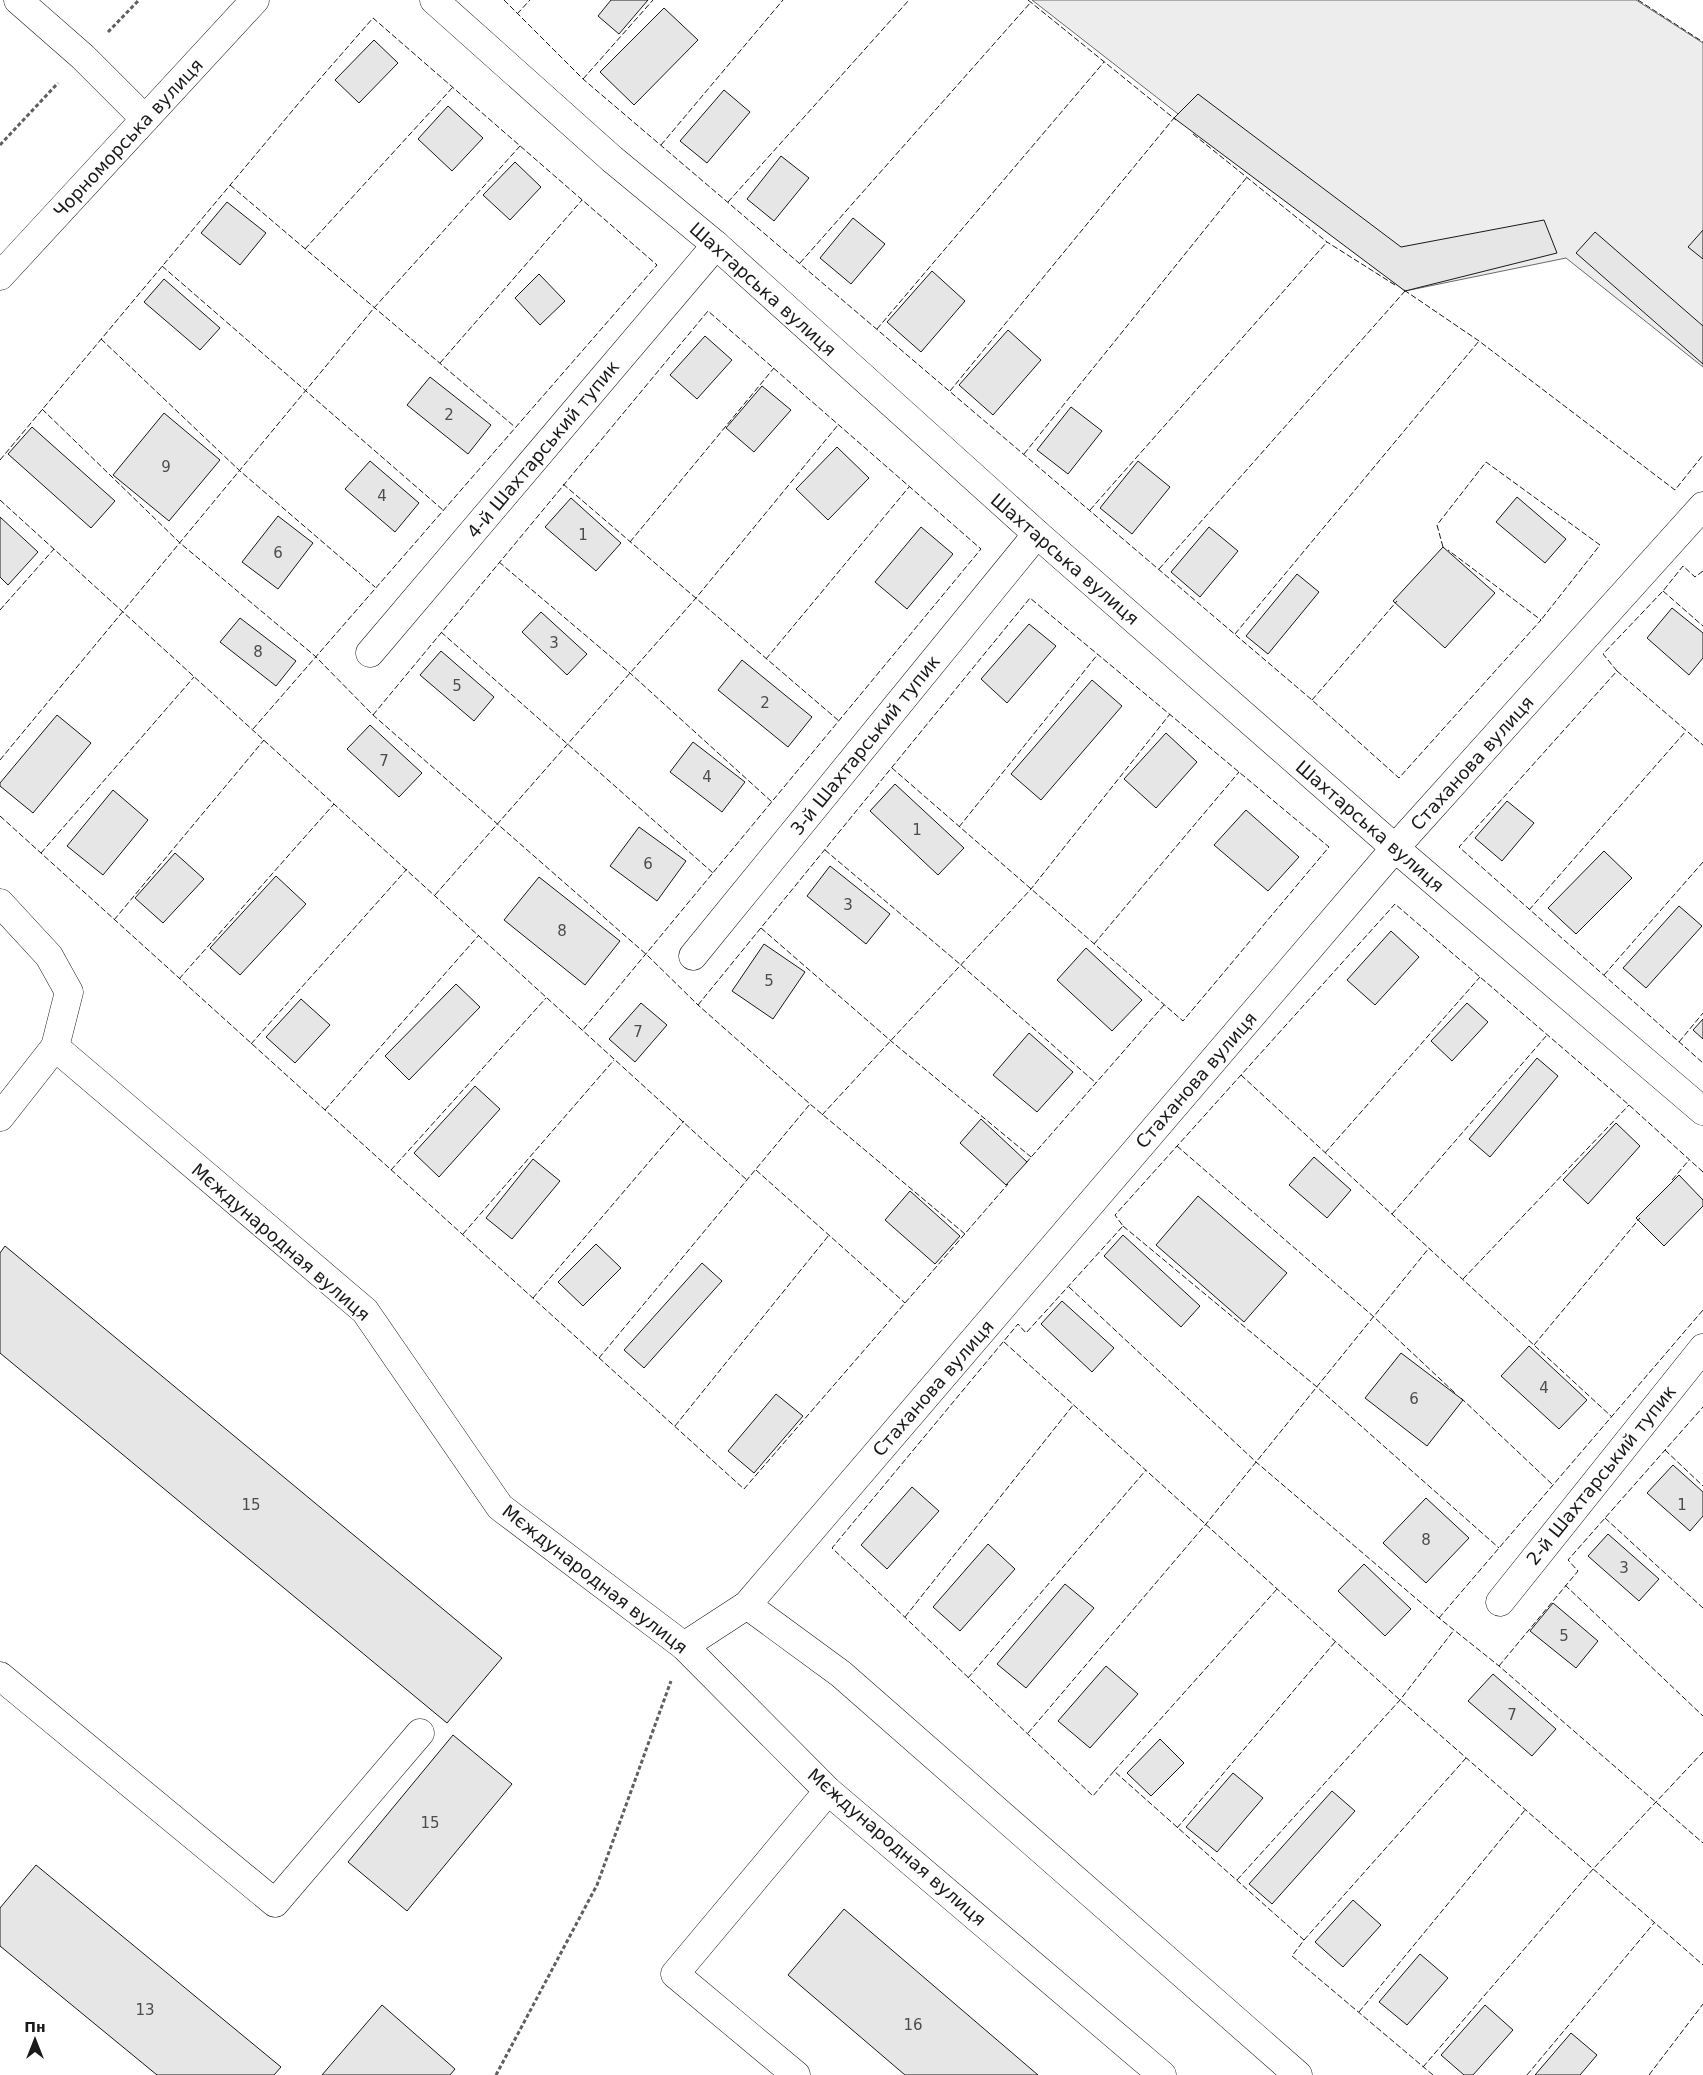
<svg xmlns="http://www.w3.org/2000/svg" width="1703" height="2075" font-family="'DejaVu Sans',sans-serif">
  <rect width="100%" height="100%" fill="#fff"/>
  <path fill="#ededed" stroke="#6a6a6a" d="M 1032,0 L 1636,0 L 1703,43 L 1703,367 L 1566,258 L 1405,291 Z"/>
  <g fill="#e6e6e6" stroke="#1a1a1a">
    <path d="M 611,0 L 648,0 L 619,34 L 598,16 Z"/>
    <path d="M 664,8 L 698,40 L 634,105 L 600,72 Z"/>
    <path d="M 374,40 L 398,63 L 359,103 L 335,80 Z"/>
    <path d="M 724,90 L 750,112 L 707,163 L 680,141 Z"/>
    <path d="M 1198,94 L 1401,247 L 1544,220 L 1557,253 L 1405,291 L 1174,118 Z"/>
    <path d="M 448,106 L 483,138 L 452,171 L 418,139 Z"/>
    <path d="M 781,156 L 809,178 L 774,221 L 747,199 Z"/>
    <path d="M 515,162 L 541,187 L 510,220 L 483,195 Z"/>
    <path d="M 227,202 L 266,233 L 240,265 L 201,233 Z"/>
    <path d="M 853,218 L 885,244 L 851,284 L 820,258 Z"/>
    <path d="M 1703,230 L 1703,259 L 1688,247 Z"/>
    <path d="M 1595,232 L 1703,326 L 1703,364 L 1576,253 Z"/>
    <path d="M 932,271 L 965,301 L 921,352 L 887,322 Z"/>
    <path d="M 539,274 L 565,301 L 540,325 L 515,298 Z"/>
    <path d="M 164,279 L 220,328 L 200,350 L 144,302 Z"/>
    <path d="M 1008,330 L 1041,360 L 993,415 L 959,385 Z"/>
    <path d="M 705,336 L 732,360 L 697,399 L 670,375 Z"/>
    <path d="M 430,377 L 491,425 L 468,454 L 407,405 Z"/>
    <path d="M 762,386 L 791,410 L 754,452 L 726,428 Z"/>
    <path d="M 1071,407 L 1102,431 L 1068,474 L 1037,450 Z"/>
    <path d="M 164,413 L 220,460 L 169,521 L 113,475 Z"/>
    <path d="M 32,427 L 115,501 L 91,528 L 8,454 Z"/>
    <path d="M 837,447 L 869,478 L 828,520 L 796,489 Z"/>
    <path d="M 370,461 L 419,503 L 395,532 L 345,489 Z"/>
    <path d="M 1138,461 L 1170,487 L 1132,534 L 1100,508 Z"/>
    <path d="M 1517,497 L 1566,539 L 1545,563 L 1496,522 Z"/>
    <path d="M 571,498 L 621,543 L 596,571 L 545,527 Z"/>
    <path d="M 278,516 L 313,543 L 278,589 L 242,562 Z"/>
    <path d="M 0,517 L 38,552 L 8,585 L 0,577 Z"/>
    <path d="M 921,527 L 953,554 L 907,609 L 875,582 Z"/>
    <path d="M 1209,527 L 1238,551 L 1200,597 L 1171,572 Z"/>
    <path d="M 1443,547 L 1495,593 L 1445,648 L 1393,601 Z"/>
    <path d="M 1297,574 L 1319,592 L 1268,654 L 1246,636 Z"/>
    <path d="M 1672,608 L 1703,633 L 1703,658 L 1689,675 L 1647,638 Z"/>
    <path d="M 541,612 L 587,654 L 567,675 L 522,632 Z"/>
    <path d="M 240,618 L 296,661 L 276,686 L 220,642 Z"/>
    <path d="M 1029,624 L 1056,646 L 1007,703 L 981,679 Z"/>
    <path d="M 441,651 L 494,697 L 474,721 L 420,675 Z"/>
    <path d="M 742,660 L 812,717 L 788,747 L 718,690 Z"/>
    <path d="M 1092,680 L 1122,706 L 1041,800 L 1011,774 Z"/>
    <path d="M 57,715 L 91,743 L 33,813 L 0,786 L 0,783 Z"/>
    <path d="M 370,725 L 422,773 L 399,797 L 347,749 Z"/>
    <path d="M 1166,733 L 1197,762 L 1156,808 L 1124,779 Z"/>
    <path d="M 693,742 L 745,782 L 722,812 L 670,772 Z"/>
    <path d="M 895,784 L 964,848 L 938,875 L 870,811 Z"/>
    <path d="M 113,790 L 148,820 L 103,875 L 67,846 Z"/>
    <path d="M 1507,801 L 1534,823 L 1502,861 L 1475,838 Z"/>
    <path d="M 1246,810 L 1299,857 L 1268,891 L 1214,845 Z"/>
    <path d="M 639,827 L 686,861 L 657,901 L 610,866 Z"/>
    <path d="M 1604,851 L 1632,878 L 1576,934 L 1548,908 Z"/>
    <path d="M 175,853 L 204,879 L 163,923 L 135,898 Z"/>
    <path d="M 830,866 L 890,914 L 866,944 L 807,896 Z"/>
    <path d="M 276,876 L 306,904 L 240,975 L 210,948 Z"/>
    <path d="M 539,877 L 620,941 L 585,985 L 504,920 Z"/>
    <path d="M 1679,906 L 1702,926 L 1646,988 L 1623,968 Z"/>
    <path d="M 1391,931 L 1419,957 L 1375,1005 L 1347,980 Z"/>
    <path d="M 764,944 L 805,972 L 773,1019 L 732,991 Z"/>
    <path d="M 1086,948 L 1142,1000 L 1112,1031 L 1057,980 Z"/>
    <path d="M 456,984 L 480,1007 L 409,1080 L 385,1056 Z"/>
    <path d="M 301,999 L 330,1025 L 295,1063 L 266,1037 Z"/>
    <path d="M 641,1003 L 667,1025 L 635,1062 L 609,1039 Z"/>
    <path d="M 1467,1003 L 1488,1022 L 1452,1061 L 1431,1041 Z"/>
    <path d="M 1703,1019 L 1703,1039 L 1693,1030 Z"/>
    <path d="M 1029,1033 L 1073,1072 L 1037,1112 L 993,1075 Z"/>
    <path d="M 1537,1058 L 1558,1076 L 1490,1157 L 1469,1139 Z"/>
    <path d="M 475,1086 L 500,1109 L 439,1177 L 414,1153 Z"/>
    <path d="M 981,1119 L 1027,1162 L 1006,1185 L 960,1143 Z"/>
    <path d="M 1616,1123 L 1640,1146 L 1588,1204 L 1563,1180 Z"/>
    <path d="M 1314,1157 L 1351,1190 L 1327,1218 L 1289,1185 Z"/>
    <path d="M 533,1159 L 560,1181 L 512,1239 L 486,1218 Z"/>
    <path d="M 1679,1175 L 1703,1200 L 1703,1206 L 1664,1246 L 1636,1218 Z"/>
    <path d="M 910,1191 L 960,1236 L 935,1264 L 885,1220 Z"/>
    <path d="M 1198,1196 L 1287,1273 L 1244,1322 L 1156,1245 Z"/>
    <path d="M 1123,1235 L 1200,1306 L 1181,1327 L 1104,1256 Z"/>
    <path d="M 596,1244 L 621,1268 L 583,1306 L 558,1282 Z"/>
    <path d="M 5,1246 L 502,1658 L 447,1723 L 0,1353 L 0,1253 Z"/>
    <path d="M 702,1263 L 722,1281 L 644,1368 L 624,1350 Z"/>
    <path d="M 1062,1301 L 1114,1348 L 1092,1372 L 1041,1324 Z"/>
    <path d="M 1529,1346 L 1587,1400 L 1559,1429 L 1501,1376 Z"/>
    <path d="M 1401,1353 L 1463,1400 L 1427,1446 L 1365,1398 Z"/>
    <path d="M 776,1394 L 803,1416 L 754,1473 L 728,1451 Z"/>
    <path d="M 1673,1465 L 1703,1492 L 1703,1516 L 1690,1531 L 1647,1493 Z"/>
    <path d="M 912,1487 L 939,1511 L 887,1569 L 861,1545 Z"/>
    <path d="M 1426,1498 L 1469,1538 L 1426,1583 L 1383,1543 Z"/>
    <path d="M 1608,1534 L 1659,1579 L 1639,1601 L 1588,1556 Z"/>
    <path d="M 988,1544 L 1015,1569 L 960,1631 L 933,1607 Z"/>
    <path d="M 1364,1564 L 1411,1609 L 1385,1636 L 1338,1591 Z"/>
    <path d="M 1065,1584 L 1094,1608 L 1026,1688 L 997,1664 Z"/>
    <path d="M 1553,1603 L 1598,1641 L 1576,1668 L 1530,1631 Z"/>
    <path d="M 1106,1666 L 1138,1694 L 1090,1748 L 1058,1721 Z"/>
    <path d="M 1493,1674 L 1556,1729 L 1532,1756 L 1468,1701 Z"/>
    <path d="M 453,1735 L 512,1784 L 407,1911 L 348,1862 Z"/>
    <path d="M 1160,1739 L 1184,1763 L 1151,1796 L 1127,1773 Z"/>
    <path d="M 1233,1773 L 1263,1798 L 1217,1852 L 1186,1827 Z"/>
    <path d="M 1332,1791 L 1355,1811 L 1272,1904 L 1249,1884 Z"/>
    <path d="M 36,1865 L 281,2067 L 274,2075 L 157,2075 L 0,1946 L 0,1908 Z"/>
    <path d="M 1353,1900 L 1381,1925 L 1343,1967 L 1315,1942 Z"/>
    <path d="M 844,1909 L 1038,2075 L 905,2075 L 788,1975 Z"/>
    <path d="M 1420,1954 L 1448,1978 L 1407,2025 L 1379,2002 Z"/>
    <path d="M 382,2005 L 455,2069 L 450,2075 L 322,2075 Z"/>
    <path d="M 1485,2005 L 1513,2030 L 1473,2075 L 1464,2075 L 1441,2055 Z"/>
    <path d="M 1571,2033 L 1597,2055 L 1580,2075 L 1535,2075 Z"/>
  </g>
  <g fill="none" stroke-linecap="round" stroke-linejoin="round">
    <g stroke="#1a1a1a" stroke-width="29">
      <g id="minor">
        <path d="M 18,0 L 83,57 L 145,119"/>
        <path d="M 434,0 L 612,159 L 716,245 L 1037,534 L 1395,848 L 1703,1111"/>
        <path d="M 0,276 L 255,0"/>
        <path d="M 370,653 L 716,245"/>
        <path d="M 0,903 L 49,956 L 69,992 L 55,1047 L 365,1311 L 500,1507 L 684,1646 L 828,1791 L 1162,2075"/>
        <path d="M 693,956 L 1037,534"/>
        <path d="M 0,1117 L 55,1047"/>
        <path d="M 1500,1602 L 1703,1348"/>
        <path d="M 747,1605 L 841,1674 L 1298,2075"/>
        <path d="M 684,1646 L 747,1605 L 1395,848 L 1703,506"/>
        <path d="M 0,1676 L 275,1903 L 420,1733"/>
        <path d="M 796,2075 L 675,1974 L 828,1791"/>
      </g>
    </g>
    <g stroke="#5f5f5f" stroke-width="3" stroke-dasharray="4 2.5" stroke-linecap="butt">
      <path d="M 108,32 L 139,0"/>
      <path d="M 0,145 L 58,83"/>
      <path d="M 496,2075 L 597,1885 L 671,1681"/>
    </g>
    <use href="#minor" stroke="#fff" stroke-width="28"/>
    <g stroke="#1a1a1a" stroke-width="1" stroke-dasharray="6 2.5" stroke-linecap="butt">
      <path d="M 504,0 L 583,79 L 1312,700 L 1399,778 L 1541,620 L 1448,550"/>
      <path d="M 1028,0 L 1176,120"/>
      <path d="M 1638,0 L 1703,42"/>
      <path d="M 517,14 L 530,0"/>
      <path d="M 583,79 L 653,0"/>
      <path d="M 1193,134 L 1327,242 L 1395,285"/>
      <path d="M 661,145 L 783,0"/>
      <path d="M 230,185 L 515,427"/>
      <path d="M 728,202 L 909,0"/>
      <path d="M 305,249 L 453,87"/>
      <path d="M 800,263 L 1031,2"/>
      <path d="M 162,266 L 443,510"/>
      <path d="M 1404,290 L 1479,341 L 1675,490 L 1703,455"/>
      <path d="M 877,329 L 1104,62"/>
      <path d="M 101,339 L 240,471 L 375,587"/>
      <path d="M 440,363 L 582,200"/>
      <path d="M 950,391 L 1174,118"/>
      <path d="M 42,409 L 180,543 L 315,656 L 373,715 L 647,955 L 698,1005 L 810,1104 L 965,1234"/>
      <path d="M 1024,454 L 1247,177"/>
      <path d="M 0,460 L 298,104 L 373,18 L 657,265 L 253,729"/>
      <path d="M 563,484 L 839,721"/>
      <path d="M 0,500 L 748,1181"/>
      <path d="M 1090,510 L 1327,242"/>
      <path d="M 630,542 L 774,368"/>
      <path d="M 1443,547 L 1437,525 L 1486,462 L 1600,545 L 1541,620"/>
      <path d="M 499,562 L 630,673 L 772,802"/>
      <path d="M 1159,569 L 1405,291"/>
      <path d="M 1703,571 L 1695,577 L 1683,566 L 1663,591 L 1603,654 L 1617,671 L 1459,847 L 1703,1063"/>
      <path d="M 1663,591 L 1703,626"/>
      <path d="M 0,610 L 54,549"/>
      <path d="M 441,632 L 713,873"/>
      <path d="M 1235,634 L 1479,341"/>
      <path d="M 766,659 L 909,487"/>
      <path d="M 1617,671 L 1703,745"/>
      <path d="M 1312,700 L 1397,601"/>
      <path d="M 373,715 L 708,311 L 981,549 L 582,1031"/>
      <path d="M 0,760 L 374,308 L 520,146"/>
      <path d="M 0,816 L 744,1489 L 1008,1184"/>
      <path d="M 959,827 L 1098,654"/>
      <path d="M 825,850 L 961,965 L 1096,1083"/>
      <path d="M 41,853 L 194,677"/>
      <path d="M 435,895 L 696,598 L 838,425"/>
      <path d="M 1529,910 L 1686,731"/>
      <path d="M 114,920 L 264,740"/>
      <path d="M 761,928 L 891,1041 L 1031,1157"/>
      <path d="M 1094,944 L 1239,772"/>
      <path d="M 1604,975 L 1703,862"/>
      <path d="M 179,979 L 334,804"/>
      <path d="M 698,1005 L 1030,598 L 1329,847 L 1183,1021 L 892,768"/>
      <path d="M 1679,1042 L 1703,1013"/>
      <path d="M 251,1044 L 407,869"/>
      <path d="M 1241,1075 L 1612,1417"/>
      <path d="M 325,1110 L 479,935"/>
      <path d="M 822,1115 L 1031,889 L 1170,714"/>
      <path d="M 1177,1146 L 1374,1317 L 1455,1393"/>
      <path d="M 1325,1153 L 1480,977"/>
      <path d="M 1026,1163 L 1164,1005"/>
      <path d="M 391,1170 L 546,998"/>
      <path d="M 756,1170 L 905,1303"/>
      <path d="M 1672,1180 L 1689,1160"/>
      <path d="M 1392,1214 L 1547,1035"/>
      <path d="M 1123,1226 L 1317,1387 L 1499,1548"/>
      <path d="M 463,1234 L 614,1060"/>
      <path d="M 1463,1279 L 1629,1105"/>
      <path d="M 1069,1287 L 1256,1462 L 1439,1618 L 1499,1666 L 1703,1843"/>
      <path d="M 533,1298 L 684,1121"/>
      <path d="M 1004,1342 L 1400,1700 L 1703,1965"/>
      <path d="M 1534,1345 L 1640,1218"/>
      <path d="M 599,1358 L 810,1104"/>
      <path d="M 1461,1398 L 1553,1485"/>
      <path d="M 675,1426 L 829,1235"/>
      <path d="M 1665,1450 L 1703,1486"/>
      <path d="M 1605,1518 L 1703,1608"/>
      <path d="M 1565,1585 L 1703,1716"/>
      <path d="M 905,1617 L 1074,1404"/>
      <path d="M 1439,1618 L 1703,1310"/>
      <path d="M 1499,1666 L 1578,1571 L 1568,1560 L 1703,1407"/>
      <path d="M 968,1678 L 1146,1470"/>
      <path d="M 1028,1733 L 1206,1524 L 1429,1248"/>
      <path d="M 1114,1771 L 1277,1589"/>
      <path d="M 1177,1828 L 1335,1642"/>
      <path d="M 1237,1880 L 1400,1700 L 1454,1630"/>
      <path d="M 1304,1940 L 1466,1758"/>
      <path d="M 1359,2012 L 1525,1810"/>
      <path d="M 1423,2067 L 1593,1869 L 1703,1752"/>
      <path d="M 1433,2075 L 1292,1956 L 1304,1940 L 1114,1771 L 1093,1796 L 832,1548 L 1018,1324 L 1026,1333 L 1123,1226 L 1115,1215 L 1395,904 L 1629,1105 L 1703,1172"/>
      <path d="M 1527,2075 L 1654,1923"/>
      <path d="M 1649,2075 L 1703,2004"/>
    </g>
  </g>
  <g text-anchor="middle" dominant-baseline="central" stroke-width="4" stroke-linejoin="round" paint-order="stroke">
    <g font-size="15" fill="#4d4d4d">
      <text x="449" y="415">2</text>
      <text x="166" y="467">9</text>
      <text x="382" y="496">4</text>
      <text x="583" y="535">1</text>
      <text x="278" y="553">6</text>
      <text x="554" y="643">3</text>
      <text x="258" y="652">8</text>
      <text x="457" y="686">5</text>
      <text x="765" y="703">2</text>
      <text x="384" y="761">7</text>
      <text x="707" y="777">4</text>
      <text x="917" y="830">1</text>
      <text x="648" y="864">6</text>
      <text x="848" y="905">3</text>
      <text x="562" y="931">8</text>
      <text x="769" y="981">5</text>
      <text x="638" y="1032">7</text>
      <text x="1544" y="1388">4</text>
      <text x="1414" y="1399">6</text>
      <text x="251" y="1505">15</text>
      <text x="1682" y="1505">1</text>
      <text x="1426" y="1540">8</text>
      <text x="1624" y="1568">3</text>
      <text x="1564" y="1636">5</text>
      <text x="1512" y="1715">7</text>
      <text x="430" y="1823">15</text>
      <text x="145" y="2010">13</text>
      <text x="913" y="2025">16</text>
    </g>
    <g font-size="18" fill="#1a1a1a" stroke="#fff">
      <text transform="translate(128 138) rotate(-47)">Чорноморська вулиця</text>
      <text transform="translate(763 289) rotate(42)">Шахтарська вулиця</text>
      <text transform="translate(543 449) rotate(-50)">4-й Шахтарський тупик</text>
      <text transform="translate(1065 559) rotate(41)">Шахтарська вулиця</text>
      <text transform="translate(865 745) rotate(-51)">3-й Шахтарський тупик</text>
      <text transform="translate(1472 763) rotate(-48)">Стаханова вулиця</text>
      <text transform="translate(1370 826) rotate(41)">Шахтарська вулиця</text>
      <text transform="translate(1196 1080) rotate(-49)">Стаханова вулиця</text>
      <text transform="translate(281 1242) rotate(41)">Мєждународная вулиця</text>
      <text transform="translate(933 1388) rotate(-49)">Стаханова вулиця</text>
      <text transform="translate(1601 1475) rotate(-51)">2-й Шахтарський тупик</text>
      <text transform="translate(595 1579) rotate(38)">Мєждународная вулиця</text>
      <text transform="translate(897 1847) rotate(41)">Мєждународная вулиця</text>
    </g>
  </g>
  <g transform="translate(35 2040)" stroke="#ffffff" stroke-width="4" paint-order="stroke">
  <path d="M0-4L9 19L0 12L-9 19Z" fill="#1a1a1a"/>
  <text y="-8" font-size="14" font-weight="bold" text-anchor="middle" fill="#1a1a1a">Пн</text>
  </g>
</svg>
